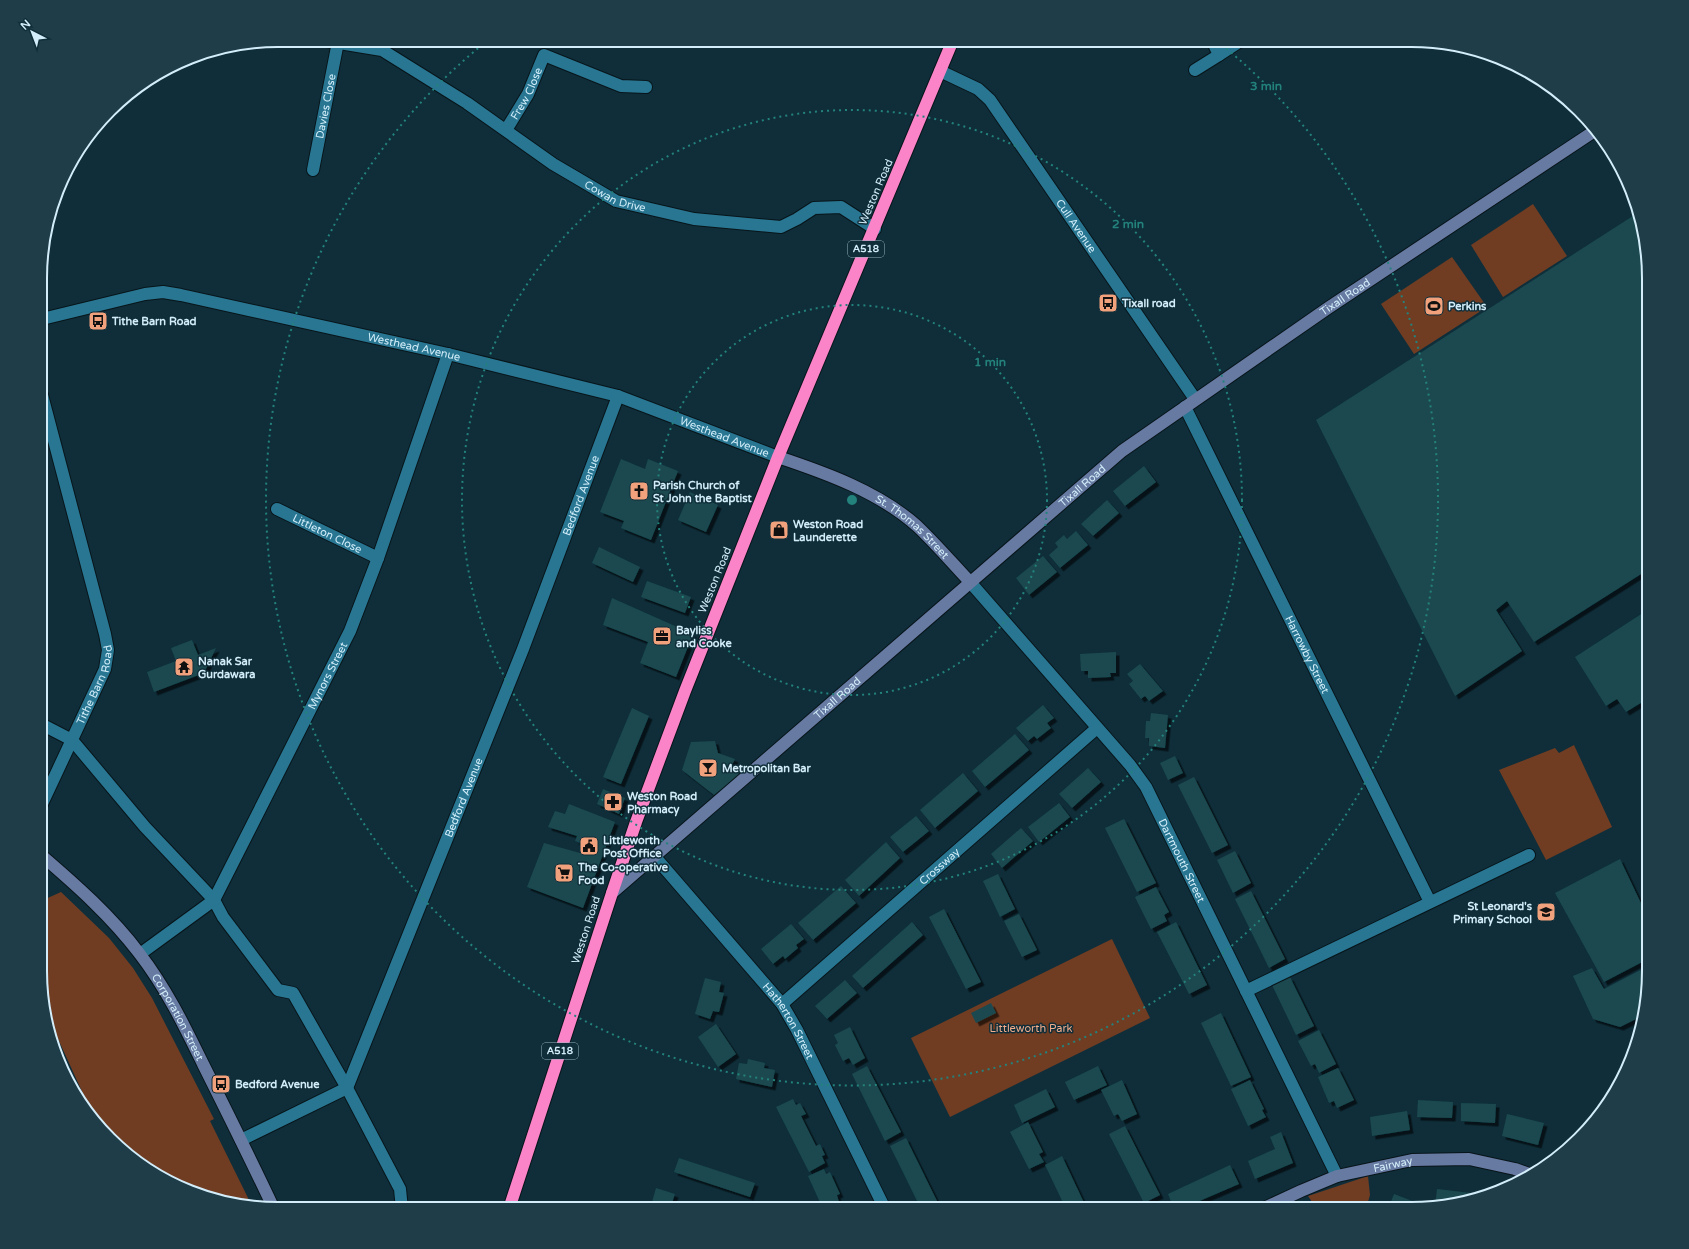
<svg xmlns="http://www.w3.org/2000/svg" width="1689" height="1249" font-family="'Varela Round',sans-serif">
  <defs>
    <filter id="shadow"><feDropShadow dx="3.5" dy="3.5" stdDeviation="0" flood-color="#0009"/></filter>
  </defs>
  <rect width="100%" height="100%" fill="#0f2e3a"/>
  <g fill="#713d22">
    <path d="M 1533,204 L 1567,256 L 1503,297 L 1471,245 Z"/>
    <path d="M 1452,257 L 1487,307 L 1414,354 L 1381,304 Z"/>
    <path d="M 1574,745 L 1612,827 L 1546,860 L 1499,770 L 1555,748 L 1559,753 Z"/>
    <path d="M 61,892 L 109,938 L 133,968 L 152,998 L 214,1119 L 210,1121 L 252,1206 L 187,1191 L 121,1150 L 90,1109 L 49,1019 L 41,987 L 41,901 Z"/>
    <path d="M 1112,939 L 1150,1018 L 950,1117 L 911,1038 Z"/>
    <path d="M 1368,1176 L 1370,1195 L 1366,1209 L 1317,1209 L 1308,1196 Z"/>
  </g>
  <g fill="#1a494f" filter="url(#shadow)">
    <path d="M 1639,212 L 1649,278 L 1649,569 L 1534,642 L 1507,601 L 1496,610 L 1522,651 L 1455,696 L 1316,420 Z"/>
    <path d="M 621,459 L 645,469 L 648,459 L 678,471 L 651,540 L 621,528 L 624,521 L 600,512 Z"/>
    <path d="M 1144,466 L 1156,482 L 1125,506 L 1113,491 Z"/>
    <path d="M 690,492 L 718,505 L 706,532 L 678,520 Z"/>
    <path d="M 1107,500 L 1119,513 L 1093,536 L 1081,524 Z"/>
    <path d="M 1076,531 L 1088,545 L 1060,568 L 1049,555 L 1058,547 L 1055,543 L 1064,535 L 1067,539 Z"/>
    <path d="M 599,547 L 640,567 L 633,582 L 592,563 Z"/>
    <path d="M 1043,556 L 1057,572 L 1029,595 L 1016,578 Z"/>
    <path d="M 647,581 L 691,597 L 685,613 L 641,597 Z"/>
    <path d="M 612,598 L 693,634 L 676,677 L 640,663 L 648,642 L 603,625 Z"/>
    <path d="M 1649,609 L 1649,698 L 1626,712 L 1617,699 L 1606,706 L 1575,657 Z"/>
    <path d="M 192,640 L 198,655 L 216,648 L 204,673 L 154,692 L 147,672 L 176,661 L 171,648 Z"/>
    <path d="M 1116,652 L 1116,673 L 1110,673 L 1111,677 L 1088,678 L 1088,671 L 1081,671 L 1080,654 Z"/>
    <path d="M 1140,664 L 1163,691 L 1149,701 L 1145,696 L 1141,699 L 1129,684 L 1133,681 L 1127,674 Z"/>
    <path d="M 1043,705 L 1054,718 L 1047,723 L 1051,728 L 1037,739 L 1034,736 L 1028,741 L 1016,728 Z"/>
    <path d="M 632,708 L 649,716 L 621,784 L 603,777 Z"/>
    <path d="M 1151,713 L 1168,715 L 1165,748 L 1149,746 L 1149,738 L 1145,738 L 1146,721 L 1150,721 Z"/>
    <path d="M 1015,734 L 1029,750 L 985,787 L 972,771 Z"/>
    <path d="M 715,741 L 718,753 L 735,759 L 732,765 L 740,775 L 714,795 L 682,770 L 691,742 Z"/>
    <path d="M 1175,756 L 1183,773 L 1168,780 L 1160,763 Z"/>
    <path d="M 1088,768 L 1101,782 L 1072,808 L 1059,794 Z"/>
    <path d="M 963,773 L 978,791 L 935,828 L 920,810 Z"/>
    <path d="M 1194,777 L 1228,845 L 1212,853 L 1178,785 Z"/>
    <path d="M 603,789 L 625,798 L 619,814 L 597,804 Z"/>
    <path d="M 1059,803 L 1070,817 L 1039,842 L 1028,827 Z"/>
    <path d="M 569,804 L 615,822 L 583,908 L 527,887 L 544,843 L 580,853 L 583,844 L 575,841 L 577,836 L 548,827 L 555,811 L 565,814 Z"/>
    <path d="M 916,816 L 929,831 L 903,852 L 890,837 Z"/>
    <path d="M 1124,819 L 1156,883 L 1137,892 L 1105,828 Z"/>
    <path d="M 1021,828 L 1033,841 L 1002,868 L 991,854 Z"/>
    <path d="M 886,842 L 900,858 L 859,896 L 845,880 Z"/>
    <path d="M 1235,851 L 1251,883 L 1233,893 L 1217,860 Z"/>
    <path d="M 1620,859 L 1649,920 L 1648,959 L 1604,982 L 1555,893 Z"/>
    <path d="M 998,874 L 1015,909 L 1000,917 L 983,881 Z"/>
    <path d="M 841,886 L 856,903 L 813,940 L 798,923 Z"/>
    <path d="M 1156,887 L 1169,912 L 1164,915 L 1167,921 L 1151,929 L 1135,897 Z"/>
    <path d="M 1251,891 L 1285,959 L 1269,968 L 1235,899 Z"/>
    <path d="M 944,909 L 981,982 L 966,989 L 929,917 Z"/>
    <path d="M 1019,914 L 1037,950 L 1022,957 L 1004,921 Z"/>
    <path d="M 912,922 L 923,935 L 863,988 L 852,976 Z"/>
    <path d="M 1176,922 L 1207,985 L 1189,994 L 1157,932 Z"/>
    <path d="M 791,924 L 804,939 L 796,945 L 798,948 L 785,959 L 783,956 L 773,964 L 761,949 Z"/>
    <path d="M 1648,966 L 1648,987 L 1642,1016 L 1620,1027 L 1593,1019 L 1573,976 L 1592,968 L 1604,989 Z"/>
    <path d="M 1290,977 L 1314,1026 L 1296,1035 L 1272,985 Z"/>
    <path d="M 705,978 L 721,982 L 719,992 L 724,993 L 719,1012 L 713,1011 L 710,1019 L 695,1014 Z"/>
    <path d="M 845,980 L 857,993 L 827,1019 L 815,1006 Z"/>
    <path d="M 991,1003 L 996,1013 L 976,1023 L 971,1013 Z"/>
    <path d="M 1221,1013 L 1251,1077 L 1231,1086 L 1201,1023 Z"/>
    <path d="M 716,1024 L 736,1054 L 718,1067 L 698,1037 Z"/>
    <path d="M 850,1027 L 865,1058 L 853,1065 L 849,1058 L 843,1061 L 835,1045 L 838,1043 L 834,1035 Z"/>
    <path d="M 1319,1030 L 1336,1064 L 1319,1073 L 1315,1064 L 1311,1066 L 1298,1041 Z"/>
    <path d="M 748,1059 L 765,1063 L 764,1068 L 775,1070 L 772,1087 L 736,1079 L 739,1063 L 747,1064 Z"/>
    <path d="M 867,1066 L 901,1132 L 885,1141 L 852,1074 Z"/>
    <path d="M 1098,1066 L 1107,1085 L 1074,1100 L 1065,1082 Z"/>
    <path d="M 1338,1068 L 1354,1100 L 1337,1108 L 1334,1101 L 1329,1103 L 1318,1077 Z"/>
    <path d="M 1122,1080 L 1137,1114 L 1122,1121 L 1118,1114 L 1114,1116 L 1101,1090 Z"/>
    <path d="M 1250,1080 L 1264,1109 L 1262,1110 L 1266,1117 L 1248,1126 L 1231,1089 Z"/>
    <path d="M 1046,1089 L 1055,1107 L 1022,1123 L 1014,1105 Z"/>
    <path d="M 793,1099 L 796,1105 L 800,1103 L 806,1114 L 801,1116 L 816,1146 L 820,1144 L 825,1155 L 822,1156 L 825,1163 L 809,1172 L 776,1107 Z"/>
    <path d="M 1418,1100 L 1453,1102 L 1452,1118 L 1417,1117 Z"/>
    <path d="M 1461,1103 L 1496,1104 L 1495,1123 L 1461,1121 Z"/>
    <path d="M 1407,1111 L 1410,1130 L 1372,1136 L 1370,1117 Z"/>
    <path d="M 1507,1114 L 1544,1123 L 1538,1145 L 1502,1136 Z"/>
    <path d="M 1028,1122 L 1043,1152 L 1039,1154 L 1044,1162 L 1029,1169 L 1010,1132 Z"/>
    <path d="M 1125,1126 L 1160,1195 L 1144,1203 L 1109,1134 Z"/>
    <path d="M 1281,1132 L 1293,1163 L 1255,1179 L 1248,1161 L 1275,1149 L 1270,1137 Z"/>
    <path d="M 906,1138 L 939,1205 L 931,1209 L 921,1209 L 890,1146 Z"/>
    <path d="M 1062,1156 L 1087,1209 L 1066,1209 L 1045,1165 Z"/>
    <path d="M 679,1158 L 755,1183 L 750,1197 L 674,1172 Z"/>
    <path d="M 1230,1165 L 1239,1184 L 1181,1209 L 1174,1209 L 1168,1194 Z"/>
    <path d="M 824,1169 L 826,1174 L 830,1172 L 840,1194 L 837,1195 L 839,1202 L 823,1209 L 808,1176 Z"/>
    <path d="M 656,1188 L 675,1194 L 670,1209 L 650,1209 Z"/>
    <path d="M 1437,1189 L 1471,1193 L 1470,1200 L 1458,1204 L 1435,1207 Z"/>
    <path d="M 1394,1194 L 1415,1202 L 1412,1209 L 1388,1209 Z"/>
  </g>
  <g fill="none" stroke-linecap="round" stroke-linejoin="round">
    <g stroke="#08151a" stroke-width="14">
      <g id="street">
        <path id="s1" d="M 321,40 L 382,50 L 467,103 L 553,164 L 616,201 L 694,219 L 781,227 L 797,219 L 814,208 L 841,207 L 875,229"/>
        <path d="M 1219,55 L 1242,40"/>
        <path d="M 1195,70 L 1219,55 L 1212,40"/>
        <path id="s2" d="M 940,71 L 978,89 L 990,100 L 1195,399"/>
        <path id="s3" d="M 506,130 L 528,94 L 544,55 L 621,86 L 646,87"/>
        <path id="s4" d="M 313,170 L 338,42"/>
        <path id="s5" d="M 42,319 L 145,294 L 163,292 L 181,295 L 448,354 L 618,396 L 778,457"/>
        <path id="s6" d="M 1185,407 L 1430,902"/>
        <path id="s7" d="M 277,509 L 378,558"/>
        <path id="s8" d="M 970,582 L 1130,765 L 1146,787 L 1337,1176"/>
        <path d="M 41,724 L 72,740 L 145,827 L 214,900 L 223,917 L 278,990 L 293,993 L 347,1088 L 400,1189 L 402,1209"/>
        <path id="s9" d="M 41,806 L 105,669 L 108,650 L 105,634 L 42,395"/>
        <path id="s10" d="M 655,857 L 782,1004 L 797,1030 L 885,1209"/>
        <path id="s11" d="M 140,954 L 214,900 L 350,631 L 378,558 L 448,354"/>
        <path d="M 1246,991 L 1529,855"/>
        <path id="s12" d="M 782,1004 L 1097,728"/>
        <path id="s13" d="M 241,1140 L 347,1088 L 523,649 L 618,396"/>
      </g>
    </g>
    <g stroke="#08151a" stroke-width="14">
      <g id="secondary">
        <path id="s14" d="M 778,457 C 826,473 879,492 917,526 C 936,544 953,564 970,582"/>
        <path id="s15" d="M 41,855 C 76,885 111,916 139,953 C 166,988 184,1025 203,1064 C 227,1112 251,1160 274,1209"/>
        <path id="s16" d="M 612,893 L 1122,451 L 1328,308 L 1593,132"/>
        <path id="s17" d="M 1262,1209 L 1301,1191 L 1337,1176 L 1412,1160 L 1469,1159 L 1515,1169 L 1529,1174"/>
      </g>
    </g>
    <g stroke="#08151a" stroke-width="14">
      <path id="highway" d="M 509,1209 L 612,893 L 636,822 L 685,691 L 778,457 L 953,40"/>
    </g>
    <use href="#street" stroke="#287692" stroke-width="12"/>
    <use href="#secondary" stroke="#677aa2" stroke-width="12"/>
    <use href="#highway" stroke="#fb83c8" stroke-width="12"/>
  </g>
  <g fill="none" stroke="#23827c" stroke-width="2" stroke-dasharray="2 4">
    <circle cx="852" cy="500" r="195"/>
    <circle cx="852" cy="500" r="390"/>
    <path d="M1217 41A586 586 0 1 1 487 41"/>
  </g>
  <defs>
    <g id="bus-square" transform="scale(1)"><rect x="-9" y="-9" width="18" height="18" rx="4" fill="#f1a17c" stroke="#0f2e3a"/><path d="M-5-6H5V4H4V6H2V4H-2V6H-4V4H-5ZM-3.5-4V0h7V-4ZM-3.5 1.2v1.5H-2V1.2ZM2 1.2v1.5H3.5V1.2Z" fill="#111"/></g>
    <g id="stadium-square" transform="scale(1)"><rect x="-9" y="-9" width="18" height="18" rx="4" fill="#f1a17c" stroke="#0f2e3a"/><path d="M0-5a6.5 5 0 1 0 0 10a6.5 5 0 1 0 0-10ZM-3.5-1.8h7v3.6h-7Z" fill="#111"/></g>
    <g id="church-square" transform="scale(1)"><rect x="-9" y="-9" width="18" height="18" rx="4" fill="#f1a17c" stroke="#0f2e3a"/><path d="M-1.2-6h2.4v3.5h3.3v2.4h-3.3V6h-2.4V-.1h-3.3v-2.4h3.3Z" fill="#111"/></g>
    <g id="shop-square" transform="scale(1)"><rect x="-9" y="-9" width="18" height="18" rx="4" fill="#f1a17c" stroke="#0f2e3a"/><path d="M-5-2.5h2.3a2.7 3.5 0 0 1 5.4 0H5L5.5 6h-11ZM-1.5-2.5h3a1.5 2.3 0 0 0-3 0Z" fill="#111"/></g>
    <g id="office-square" transform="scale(1)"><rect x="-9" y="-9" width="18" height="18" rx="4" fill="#f1a17c" stroke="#0f2e3a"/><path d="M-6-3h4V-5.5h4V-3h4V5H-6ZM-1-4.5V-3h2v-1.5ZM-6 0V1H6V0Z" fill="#111"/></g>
    <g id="temple-square" transform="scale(1)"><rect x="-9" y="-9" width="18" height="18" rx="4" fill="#f1a17c" stroke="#0f2e3a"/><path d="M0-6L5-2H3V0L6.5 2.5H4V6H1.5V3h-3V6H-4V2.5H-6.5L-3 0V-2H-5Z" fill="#111"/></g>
    <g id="bar-square" transform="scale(1)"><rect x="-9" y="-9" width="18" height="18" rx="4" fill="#f1a17c" stroke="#0f2e3a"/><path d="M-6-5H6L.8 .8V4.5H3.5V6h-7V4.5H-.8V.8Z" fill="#111"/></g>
    <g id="pharmacy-square" transform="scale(1)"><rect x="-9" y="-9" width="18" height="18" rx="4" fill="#f1a17c" stroke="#0f2e3a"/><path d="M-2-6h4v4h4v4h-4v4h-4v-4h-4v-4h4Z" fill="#111"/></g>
    <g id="civic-square" transform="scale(1)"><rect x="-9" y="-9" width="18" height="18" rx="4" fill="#f1a17c" stroke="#0f2e3a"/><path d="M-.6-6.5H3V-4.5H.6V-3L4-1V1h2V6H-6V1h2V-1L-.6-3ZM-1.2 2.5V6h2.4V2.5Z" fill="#111"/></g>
    <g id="supermarket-square" transform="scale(1)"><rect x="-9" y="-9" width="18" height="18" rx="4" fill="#f1a17c" stroke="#0f2e3a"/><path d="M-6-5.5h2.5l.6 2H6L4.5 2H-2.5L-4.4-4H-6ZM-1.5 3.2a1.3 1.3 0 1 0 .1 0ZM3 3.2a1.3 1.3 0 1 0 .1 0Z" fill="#111"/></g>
    <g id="school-square" transform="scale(1)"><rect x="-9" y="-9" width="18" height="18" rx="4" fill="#f1a17c" stroke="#0f2e3a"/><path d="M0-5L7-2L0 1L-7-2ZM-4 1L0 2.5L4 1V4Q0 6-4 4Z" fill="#111"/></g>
  </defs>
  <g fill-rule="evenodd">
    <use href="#bus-square" x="1108" y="303"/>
    <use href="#stadium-square" x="1434" y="306"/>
    <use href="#bus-square" x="98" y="321"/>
    <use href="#church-square" x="639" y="491"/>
    <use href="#shop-square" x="779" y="530"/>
    <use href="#office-square" x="662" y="636"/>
    <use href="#temple-square" x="184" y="667"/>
    <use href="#bar-square" x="708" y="768"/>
    <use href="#pharmacy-square" x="613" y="802"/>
    <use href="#civic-square" x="589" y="846"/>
    <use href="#supermarket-square" x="564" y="873"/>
    <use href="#school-square" x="1546" y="912"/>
    <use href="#bus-square" x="221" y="1084"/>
  </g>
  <g text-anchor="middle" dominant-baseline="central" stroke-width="3" stroke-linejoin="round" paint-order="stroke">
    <g fill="#0f2e3a" stroke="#98b4c0" stroke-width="1">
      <rect x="848" y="241" width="36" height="16" rx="3"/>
      <rect x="542" y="1043" width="36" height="16" rx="3"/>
    </g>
    <g font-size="10" font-weight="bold" fill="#d3eefa">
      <text x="866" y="249">A518</text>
      <text x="560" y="1051">A518</text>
    </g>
    <g font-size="11" fill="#d3eefa" stroke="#0f2e3a">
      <text stroke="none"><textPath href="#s3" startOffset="42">Frew Close</textPath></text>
      <text stroke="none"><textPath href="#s4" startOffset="65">Davies Close</textPath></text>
      <text transform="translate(876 192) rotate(-67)">Weston Road</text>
      <text stroke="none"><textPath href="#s1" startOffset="338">Cowan Drive</textPath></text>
      <text stroke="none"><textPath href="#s2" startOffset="211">Cull Avenue</textPath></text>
      <text stroke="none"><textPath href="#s16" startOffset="946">Tixall Road</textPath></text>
      <text stroke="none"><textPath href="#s5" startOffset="381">Westhead Avenue</textPath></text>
      <text stroke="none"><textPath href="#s5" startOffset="705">Westhead Avenue</textPath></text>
      <text stroke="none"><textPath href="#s16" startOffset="622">Tixall Road</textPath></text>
      <text stroke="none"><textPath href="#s13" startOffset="755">Bedford Avenue</textPath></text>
      <text stroke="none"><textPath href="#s14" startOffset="153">St. Thomas Street</textPath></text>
      <text stroke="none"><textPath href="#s7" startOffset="56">Littleton Close</textPath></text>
      <text transform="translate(715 580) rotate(-68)">Weston Road</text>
      <text stroke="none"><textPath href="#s6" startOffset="276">Harrowby Street</textPath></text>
      <text stroke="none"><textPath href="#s11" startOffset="343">Mynors Street</textPath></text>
      <text stroke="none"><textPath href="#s9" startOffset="133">Tithe Barn Road</textPath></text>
      <text stroke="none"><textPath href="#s16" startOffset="298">Tixall Road</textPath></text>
      <text stroke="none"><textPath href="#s13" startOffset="431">Bedford Avenue</textPath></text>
      <text stroke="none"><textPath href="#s8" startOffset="352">Dartmouth Street</textPath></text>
      <text stroke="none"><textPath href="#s12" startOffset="209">Crossway</textPath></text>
      <text transform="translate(586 930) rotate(-72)">Weston Road</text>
      <text stroke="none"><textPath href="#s15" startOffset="214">Corporation Street</textPath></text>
      <text stroke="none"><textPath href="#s10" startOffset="212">Hatherton Street</textPath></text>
      <text stroke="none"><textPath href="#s17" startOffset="139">Fairway</textPath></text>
    </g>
    <g font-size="11" font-weight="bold" fill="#d3eefa" stroke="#0f2e3a" text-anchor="start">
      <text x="1122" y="303">Tixall road</text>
      <text x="1448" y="306">Perkins</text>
      <text x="112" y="321">Tithe Barn Road</text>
      <text x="653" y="485">Parish Church of<tspan x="653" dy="13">St John the Baptist</tspan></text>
      <text x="793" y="524">Weston Road<tspan x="793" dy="13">Launderette</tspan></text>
      <text x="676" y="630">Bayliss<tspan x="676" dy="13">and Cooke</tspan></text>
      <text x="198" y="661">Nanak Sar<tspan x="198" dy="13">Gurdawara</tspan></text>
      <text x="722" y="768">Metropolitan Bar</text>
      <text x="627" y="796">Weston Road<tspan x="627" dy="13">Pharmacy</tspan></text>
      <text x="603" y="840">Littleworth<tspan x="603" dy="13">Post Office</tspan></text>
      <text x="578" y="867">The Co-operative<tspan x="578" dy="13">Food</tspan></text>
      <text x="1532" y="906" text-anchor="end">St Leonard's<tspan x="1532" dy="13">Primary School</tspan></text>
      <text x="235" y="1084">Bedford Avenue</text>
    </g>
    <g font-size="11" fill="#f3ad8b" stroke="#0f2e3a">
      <text x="1031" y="1028">Littleworth Park</text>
    </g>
  </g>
  <path d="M0 0H1689V1249H0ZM278 47H1411A231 231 0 0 1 1642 278V971A231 231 0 0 1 1411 1202H278A231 231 0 0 1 47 971V278A231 231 0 0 1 278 47Z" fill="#1f3d49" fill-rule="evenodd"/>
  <path fill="none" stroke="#d3eefa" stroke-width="2" d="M278 47H1411A231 231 0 0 1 1642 278V971A231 231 0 0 1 1411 1202H278A231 231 0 0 1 47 971V278A231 231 0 0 1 278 47Z"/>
  <circle cx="852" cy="500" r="6" fill="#23827c" stroke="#0f2e3a" stroke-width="2"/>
  <g font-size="12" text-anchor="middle" font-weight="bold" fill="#23827c" stroke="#0f2e3a" stroke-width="3" stroke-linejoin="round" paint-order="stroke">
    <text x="1266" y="90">3 min</text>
    <text x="1128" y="228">2 min</text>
    <text x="990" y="366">1 min</text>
  </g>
  <g transform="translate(32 32) rotate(318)" stroke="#0f2e3a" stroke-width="3" paint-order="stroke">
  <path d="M0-3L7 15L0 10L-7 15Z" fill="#d3eefa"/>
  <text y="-6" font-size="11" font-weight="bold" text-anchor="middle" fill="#d3eefa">N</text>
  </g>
</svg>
